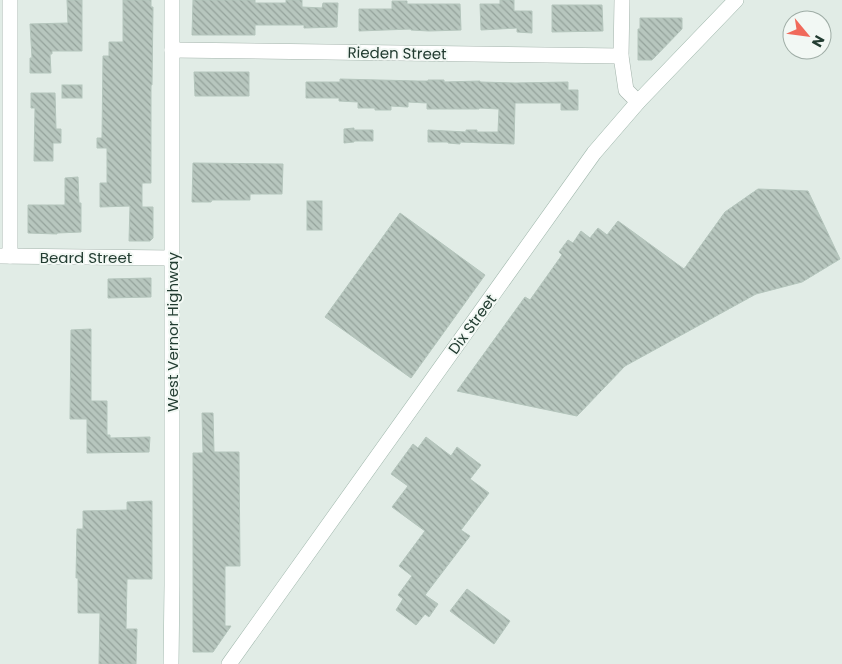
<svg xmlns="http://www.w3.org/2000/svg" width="842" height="664" font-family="Poppins,sans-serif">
  <defs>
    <pattern id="building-back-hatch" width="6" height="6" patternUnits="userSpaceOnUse" patternTransform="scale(1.25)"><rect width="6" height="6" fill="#b7c6be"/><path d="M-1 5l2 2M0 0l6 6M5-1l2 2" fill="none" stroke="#94a29b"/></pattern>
  </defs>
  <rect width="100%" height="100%" fill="#e1ece6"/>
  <g fill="url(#building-back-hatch)" stroke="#b4c5bc">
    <path d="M 67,0 L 82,0 L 82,51 L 52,51 L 52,54 L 50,54 L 51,73 L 30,73 L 30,58 L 32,58 L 30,24 L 68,23 Z"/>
    <path d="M 123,0 L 151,0 L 151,7 L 153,7 L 152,85 L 151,85 L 151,183 L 142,183 L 142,207 L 153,207 L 153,238 L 150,241 L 129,241 L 130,206 L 100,207 L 100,183 L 107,183 L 107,148 L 97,148 L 97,138 L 102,138 L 103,56 L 109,56 L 109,42 L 123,42 Z"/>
    <path d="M 193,0 L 255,0 L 255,3 L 286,3 L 286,0 L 302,0 L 302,7 L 322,8 L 323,3 L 338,3 L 337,27 L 304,28 L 304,25 L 255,25 L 255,35 L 192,35 Z"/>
    <path d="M 500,0 L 514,0 L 514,11 L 532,11 L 532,33 L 517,32 L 517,28 L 481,30 L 480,4 L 500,4 Z"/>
    <path d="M 392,1 L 407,1 L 407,4 L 460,4 L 461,30 L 429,31 L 411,30 L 411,29 L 359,31 L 359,9 L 392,9 Z"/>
    <path d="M 552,5 L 602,5 L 603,31 L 552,32 Z"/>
    <path d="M 640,18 L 682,18 L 682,29 L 652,60 L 638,60 L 638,29 L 640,29 Z"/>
    <path d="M 194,72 L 249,72 L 249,96 L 195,96 Z"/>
    <path d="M 340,79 L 418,81 L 428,81 L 428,80 L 444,80 L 444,82 L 480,81 L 480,82 L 515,83 L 568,82 L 568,90 L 578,90 L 578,110 L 561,110 L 561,103 L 515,103 L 514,144 L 460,142 L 460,144 L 448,143 L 448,142 L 428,142 L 428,130 L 466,132 L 466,130 L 477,130 L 477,132 L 498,132 L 499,109 L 479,108 L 479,109 L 427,109 L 427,103 L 408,102 L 408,107 L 391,106 L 391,110 L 375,110 L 375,108 L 358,108 L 358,102 L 339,101 L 339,98 L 306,98 L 306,82 L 340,82 Z"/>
    <rect x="62" y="85" width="20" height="13"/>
    <path d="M 31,93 L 55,93 L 56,129 L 61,129 L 61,143 L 53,143 L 53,161 L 34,161 L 35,108 L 31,108 Z"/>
    <path d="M 354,128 L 354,130 L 373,130 L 373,141 L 354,141 L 354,142 L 344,143 L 344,129 Z"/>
    <path d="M 193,163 L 283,164 L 282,194 L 250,194 L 250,200 L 212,200 L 211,202 L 192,202 Z"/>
    <path d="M 78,177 L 79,203 L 81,203 L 81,232 L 57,233 L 57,234 L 28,233 L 28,205 L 65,205 L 65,178 Z"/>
    <path d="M 758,189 L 808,191 L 840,259 L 802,282 L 756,294 L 625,366 L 577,416 L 457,391 L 525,297 L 530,300 L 562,255 L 559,252 L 568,240 L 573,243 L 581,231 L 590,238 L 598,228 L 607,235 L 618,221 L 684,269 L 725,212 Z"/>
    <rect x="307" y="201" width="15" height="29"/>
    <path d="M 400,213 L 485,275 L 411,378 L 325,317 Z"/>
    <path d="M 151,278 L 151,297 L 108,298 L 108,279 Z"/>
    <path d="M 91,329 L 91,401 L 107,401 L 107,435 L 110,435 L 110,438 L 150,437 L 149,452 L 87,453 L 87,419 L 70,419 L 71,330 Z"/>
    <path d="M 202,413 L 213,413 L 214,452 L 239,452 L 240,566 L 225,566 L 225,626 L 231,626 L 213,652 L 193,652 L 193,453 L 203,453 Z"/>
    <path d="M 426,437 L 451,456 L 457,447 L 481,465 L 470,479 L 489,493 L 461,530 L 470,536 L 425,595 L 438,604 L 429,617 L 425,614 L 416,625 L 396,610 L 403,599 L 398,595 L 412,576 L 399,566 L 425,531 L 392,507 L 408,486 L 391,474 L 413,444 L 418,448 Z"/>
    <path d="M 152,501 L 152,579 L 127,579 L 126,629 L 137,629 L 136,664 L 99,664 L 100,613 L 78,613 L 78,578 L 76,578 L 77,529 L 83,529 L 83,511 L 127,510 L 127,502 Z"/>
    <path d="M 467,589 L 510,621 L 494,644 L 450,611 Z"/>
  </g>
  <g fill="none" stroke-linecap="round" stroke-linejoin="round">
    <g stroke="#a4b4ac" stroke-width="16">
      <g id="street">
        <path d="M 10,0 L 10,256"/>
        <path d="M 622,0 L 621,56 L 626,90 L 638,102"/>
        <path d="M 172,50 L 621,56"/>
        <path d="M 1,256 L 172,258"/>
      </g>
    </g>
    <g stroke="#a0b7ac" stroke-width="16">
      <g id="secondary">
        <path d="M 171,664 L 172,585 L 172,0"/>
        <path d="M 229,664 L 594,153 L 638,102 L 736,0"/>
      </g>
    </g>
    <use href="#street" stroke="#fff" stroke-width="15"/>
    <use href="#secondary" stroke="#fff" stroke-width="15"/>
  </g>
  <g text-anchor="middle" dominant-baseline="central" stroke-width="4" stroke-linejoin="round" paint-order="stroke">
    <g font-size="15" fill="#223c31" stroke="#f2f8f4">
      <text transform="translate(397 53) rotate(1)">Rieden Street</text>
      <text x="86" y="257">Beard Street</text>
      <text transform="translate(472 324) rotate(-54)">Dix Street</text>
      <text transform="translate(172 332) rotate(-90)">West Vernor Highway</text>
    </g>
  </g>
  <g transform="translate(807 35) rotate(119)"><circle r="24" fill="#f2f8f4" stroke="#9fada6"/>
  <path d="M0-4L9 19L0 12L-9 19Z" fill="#f06a5b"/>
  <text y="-8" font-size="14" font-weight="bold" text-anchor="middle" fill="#223c31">N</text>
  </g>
</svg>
